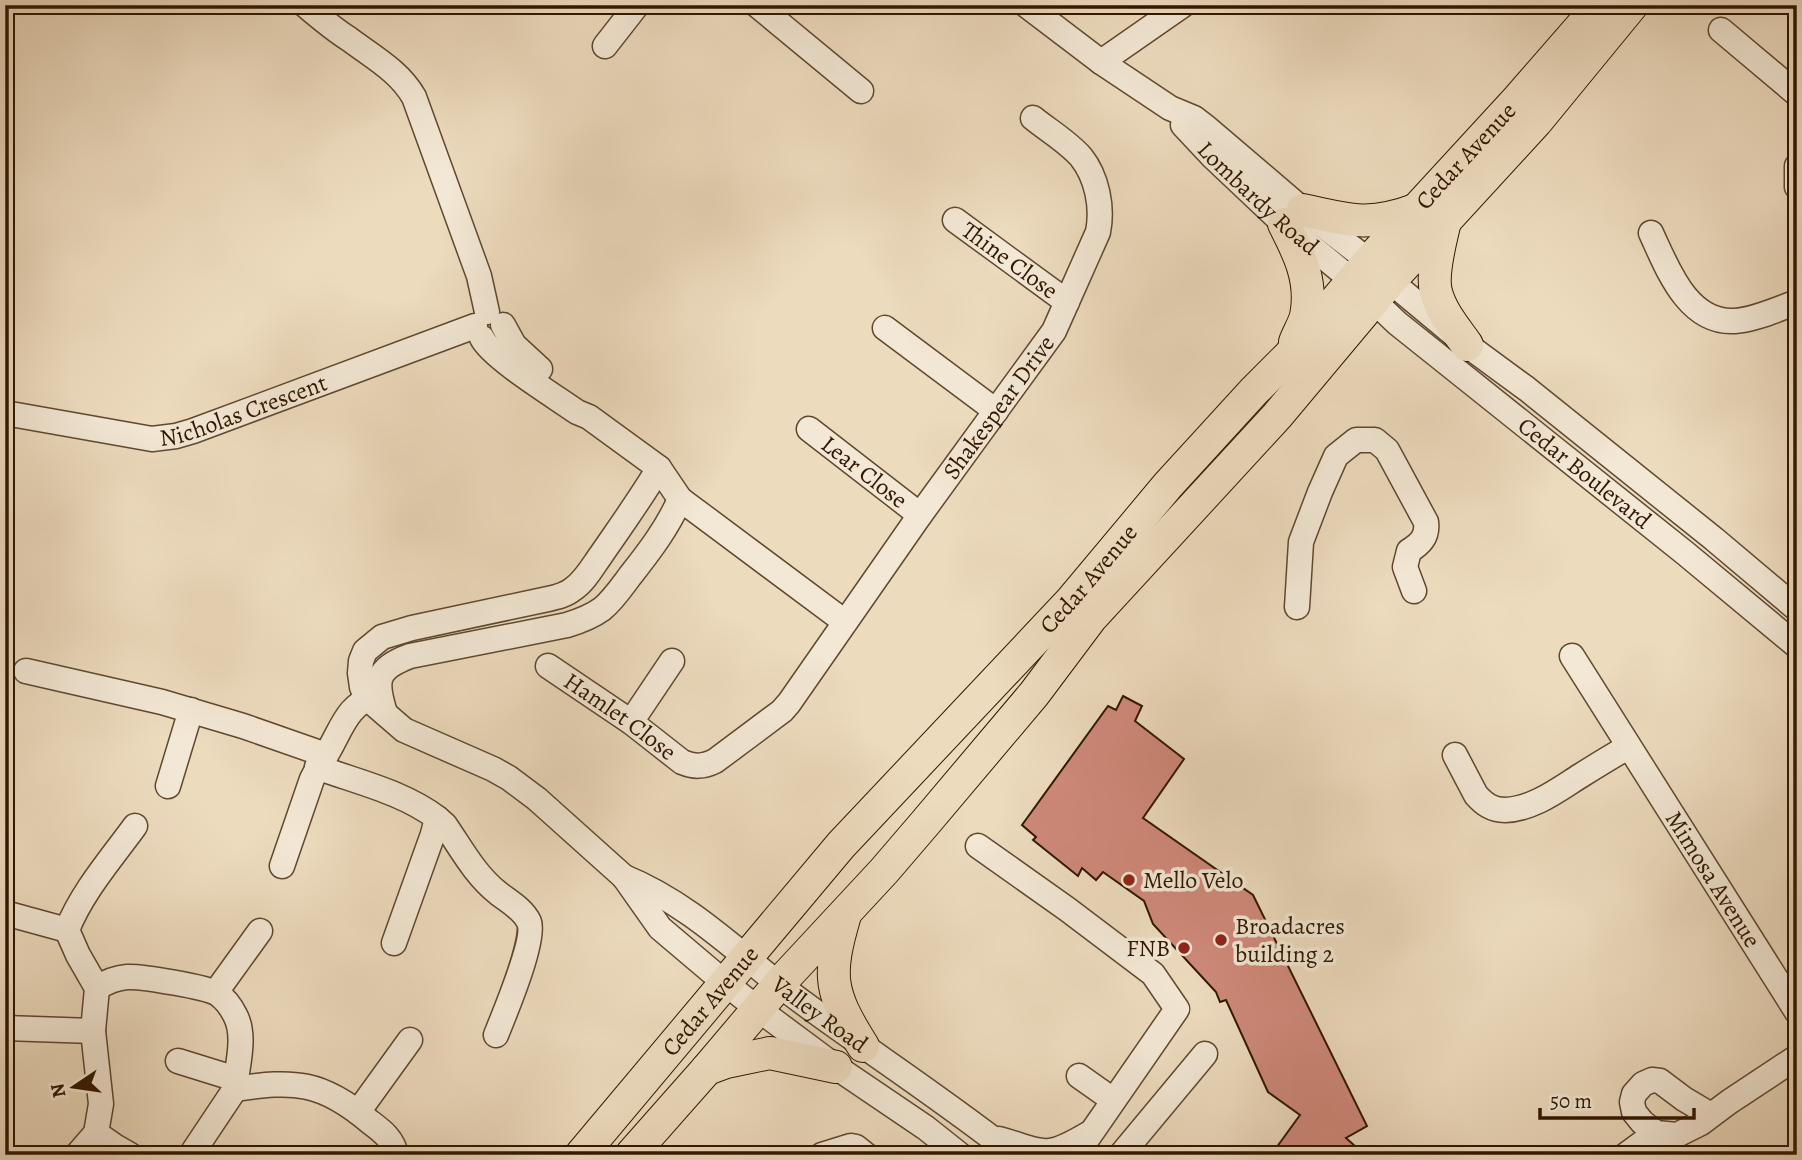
<svg xmlns="http://www.w3.org/2000/svg" width="1802" height="1160" font-family="Alegreya,serif">
  <rect width="100%" height="100%" fill="#eddbbe"/>
  <filter id="stains"><feTurbulence type="fractalNoise" baseFrequency=".00286" numOctaves="4"/><feColorMatrix values="0 0 0 0 .2 0 0 0 0 .09 0 0 0 0 .02 0 0 0 .5 -.17"/></filter>
  <radialGradient id="worn" r=".72"><stop offset=".6" stop-color="#630" stop-opacity="0"/><stop offset="1" stop-color="#630" stop-opacity=".3"/></radialGradient>
  <path fill="#cf897a" stroke="#301700" stroke-width="2" d="M 1123,696 L 1142,706 L 1135,721 L 1184,759 L 1143,818 L 1253,895 L 1367,1126 L 1346,1138 L 1365,1155 L 1271,1155 L 1300,1115 L 1268,1092 L 1226,1000 L 1220,1002 L 1216,992 L 1153,924 L 1144,901 L 1103,872 L 1096,880 L 1082,868 L 1078,876 L 1033,840 L 1036,837 L 1022,825 L 1108,706 L 1116,710 Z"/>
  <g fill="none" stroke-linecap="round" stroke-linejoin="round">
    <g stroke="#5f4830" stroke-width="27">
      <g id="minor">
        <path d="M 305,5 C 319,17 333,29 349,39 C 373,57 399,71 414,97 L 479,276 L 487,312"/>
        <path d="M 757,5 L 861,91"/>
        <path d="M 1026,5 L 1101,62 L 1170,108 L 1194,118 L 1207,128 L 1303,210 L 1369,261 L 1390,281 L 1467,345 L 1527,389 L 1714,539 L 1797,609"/>
        <path d="M 1721,30 L 1797,94"/>
        <path d="M 605,46 L 637,5"/>
        <path d="M 1101,62 L 1183,5"/>
        <path id="s1" d="M 1183,125 L 1213,157 L 1284,224 L 1353,281 L 1397,323 L 1685,553 L 1797,646"/>
        <path d="M 1797,166 L 1797,187"/>
        <path id="s2" d="M 955,220 L 1067,302"/>
        <path d="M 1651,233 C 1667,267 1687,324 1735,321 C 1754,320 1778,309 1797,302"/>
        <path d="M 503,325 L 514,345 L 540,369"/>
        <path d="M 885,328 L 996,411"/>
        <path d="M 482,338 C 492,358 556,397 577,412 L 589,417 L 659,468 L 680,499 L 845,622"/>
        <path id="s3" d="M 5,413 L 152,439 L 176,436 L 193,431 L 475,326"/>
        <path id="s4" d="M 809,429 L 920,515"/>
        <path d="M 659,468 C 641,498 621,526 601,555 C 593,566 585,581 573,589 C 566,595 557,597 548,599 L 412,628 L 382,637 L 365,651 L 361,661 L 360,673 L 362,687 L 367,698 L 404,730 L 493,769 L 509,778 L 537,799 L 624,877 L 660,928 L 725,983 L 758,1009 L 836,1067 L 926,1128 L 960,1155"/>
        <path d="M 1297,607 L 1301,542 L 1320,492 L 1336,456 L 1356,440 L 1375,440 L 1387,450 L 1426,522 C 1428,537 1420,544 1409,551 L 1405,567 L 1414,591"/>
        <path id="s5" d="M 1572,656 L 1797,1012"/>
        <path id="s6" d="M 548,666 L 631,722 L 682,762 C 694,767 703,767 715,761 L 782,711 L 789,703 L 920,515 L 1054,331 L 1098,232 C 1103,207 1097,177 1081,157 C 1068,142 1049,131 1033,118"/>
        <path d="M 26,671 L 162,702 L 243,726 L 326,755"/>
        <path d="M 385,713 C 375,681 375,669 410,656 L 567,625 C 580,621 591,617 602,609 C 613,600 621,588 630,576 C 649,552 668,527 680,499"/>
        <path d="M 631,722 L 672,661"/>
        <path d="M 1455,755 L 1476,795 C 1484,804 1492,810 1505,810 C 1533,809 1558,790 1580,776 C 1596,766 1612,756 1628,747"/>
        <path d="M 317,767 C 357,782 403,792 437,818 L 433,834 L 394,943"/>
        <path d="M 168,786 L 191,710"/>
        <path d="M 437,818 L 445,825 C 461,848 475,875 498,893 C 508,901 523,909 529,922 C 536,939 504,1015 496,1035"/>
        <path d="M 978,846 L 1067,909 L 1153,974 L 1177,1009 L 1076,1155"/>
        <path d="M 282,866 L 312,779 C 317,769 323,760 329,750 C 346,719 346,710 378,691"/>
        <path id="s7" d="M 624,877 C 691,904 742,957 798,999 C 870,1052 944,1100 1014,1155"/>
        <path d="M 5,913 L 67,930"/>
        <path d="M 97,988 C 106,982 116,978 127,977 C 141,976 207,987 218,994 C 225,999 231,1007 235,1015 C 245,1033 239,1059 236,1079"/>
        <path d="M 216,992 L 260,931"/>
        <path d="M 5,1028 L 93,1031"/>
        <path d="M 178,1061 L 236,1079 L 235,1089 L 191,1155"/>
        <path d="M 1079,1076 L 1113,1100"/>
        <path d="M 235,1089 C 294,1080 322,1081 370,1122 C 382,1131 393,1139 396,1155"/>
        <path d="M 358,1112 L 410,1040"/>
        <path d="M 1711,1115 L 1684,1099 L 1660,1081 L 1652,1080 L 1643,1084 L 1634,1094 L 1632,1102 L 1634,1112 L 1642,1122 L 1656,1133 L 1677,1135 L 1701,1123 L 1729,1102 L 1797,1057"/>
        <path d="M 96,1133 L 116,1147 L 130,1155"/>
        <path d="M 999,1139 C 1045,1152 1044,1160 1088,1134"/>
        <path d="M 77,1155 L 96,1133 L 101,1104 L 93,1031 L 97,988 L 78,955 L 67,930 C 82,892 111,859 135,826"/>
        <path d="M 822,1155 L 851,1146 L 856,1147 L 866,1155"/>
        <path d="M 1121,1155 L 1205,1054"/>
        <path d="M 1626,1155 L 1656,1133"/>
      </g>
    </g>
    <g stroke="#301700" stroke-width="34">
      <g id="major">
        <path d="M 1303,210 C 1350,221 1371,227 1418,209"/>
        <path d="M 1445,221 C 1441,240 1431,273 1436,292 C 1441,312 1456,329 1467,345"/>
        <path d="M 1284,224 C 1299,253 1313,281 1306,316 C 1304,324 1298,334 1295,342"/>
        <path d="M 845,915 C 827,976 829,992 863,1046"/>
        <path d="M 707,1069 L 726,1062 L 770,1053 L 836,1067"/>
        <path id="s8" d="M 581,1155 L 841,845 L 1071,601 L 1168,485 L 1254,391 L 1289,356 L 1369,261 L 1518,99 L 1600,5"/>
        <path d="M 631,1155 L 707,1069 L 779,984 L 884,871 L 926,822 L 1034,694 L 1091,618 L 1277,416 L 1390,281 L 1536,122 L 1632,5"/>
      </g>
    </g>
    <use href="#minor" stroke="#f3e8d5" stroke-width="24"/>
    <use href="#major" stroke="#eddbbe" stroke-width="32"/>
  </g>
  <g fill="#8f2418" stroke="#f3e8d5" stroke-width="2.5">
    <circle cx="1129" cy="880" r="7"/>
    <circle cx="1221" cy="940" r="7"/>
    <circle cx="1184" cy="948" r="7"/>
  </g>
  <g text-anchor="middle" dominant-baseline="central" stroke-width="7" stroke-linejoin="round" paint-order="stroke">
    <g font-size="24" fill="#301700" stroke="#f3e8d5">
      <text stroke="none"><textPath href="#s8" startOffset="1335">Cedar Avenue</textPath></text>
      <text stroke="none"><textPath href="#s1" startOffset="105">Lombardy Road</textPath></text>
      <text stroke="none"><textPath href="#s2" startOffset="68">Thine Close</textPath></text>
      <text stroke="none"><textPath href="#s6" startOffset="656">Shakespear Drive</textPath></text>
      <text stroke="none"><textPath href="#s3" startOffset="245">Nicholas Crescent</textPath></text>
      <text stroke="none"><textPath href="#s4" startOffset="70">Lear Close</textPath></text>
      <text stroke="none"><textPath href="#s1" startOffset="532">Cedar Boulevard</textPath></text>
      <text stroke="none"><textPath href="#s8" startOffset="768">Cedar Avenue</textPath></text>
      <text stroke="none"><textPath href="#s6" startOffset="88">Hamlet Close</textPath></text>
      <text stroke="none"><textPath href="#s5" startOffset="264">Mimosa Avenue</textPath></text>
      <text stroke="none"><textPath href="#s8" startOffset="201">Cedar Avenue</textPath></text>
      <text stroke="none"><textPath href="#s7" startOffset="240">Valley Road</textPath></text>
    </g>
    <g font-size="24" fill="#301700" stroke="#f3e8d5" text-anchor="start">
      <text x="1143" y="880">Mello Velo</text>
      <text x="1235" y="926">Broadacres<tspan x="1235" dy="28">building 2</tspan></text>
      <text x="1170" y="948" text-anchor="end">FNB</text>
    </g>
  </g>
  <rect width="1802" height="1160" fill="none" stroke="#eddbbe" stroke-width="28"/>
  <rect x="7" y="7" width="1788" height="1146" fill="none" stroke="#301700" stroke-width="3.5"/>
  <rect x="14" y="14" width="1774" height="1132" fill="none" stroke="#301700" stroke-width="2"/>
  <g transform="translate(74 1087) rotate(257)" stroke="#f3e8d5" stroke-width="5" paint-order="stroke">
  <path d="M0-5L12 26L0 18L-12 26Z" fill="#301700"/>
  <text y="-10" font-size="19" font-weight="bold" text-anchor="middle" fill="#301700">N</text>
  </g>
  <path d="M1540 1108v10h154v-10" fill="none" stroke="#301700" stroke-width="3.5"/>
  <text x="1550" y="1108" font-size="21" fill="#301700" stroke="#f3e8d5" stroke-width="5" paint-order="stroke">50 m</text>
  <rect width="100%" height="100%" filter="url(#stains)"/>
  <rect width="100%" height="100%" fill="url(#worn)"/>
</svg>
